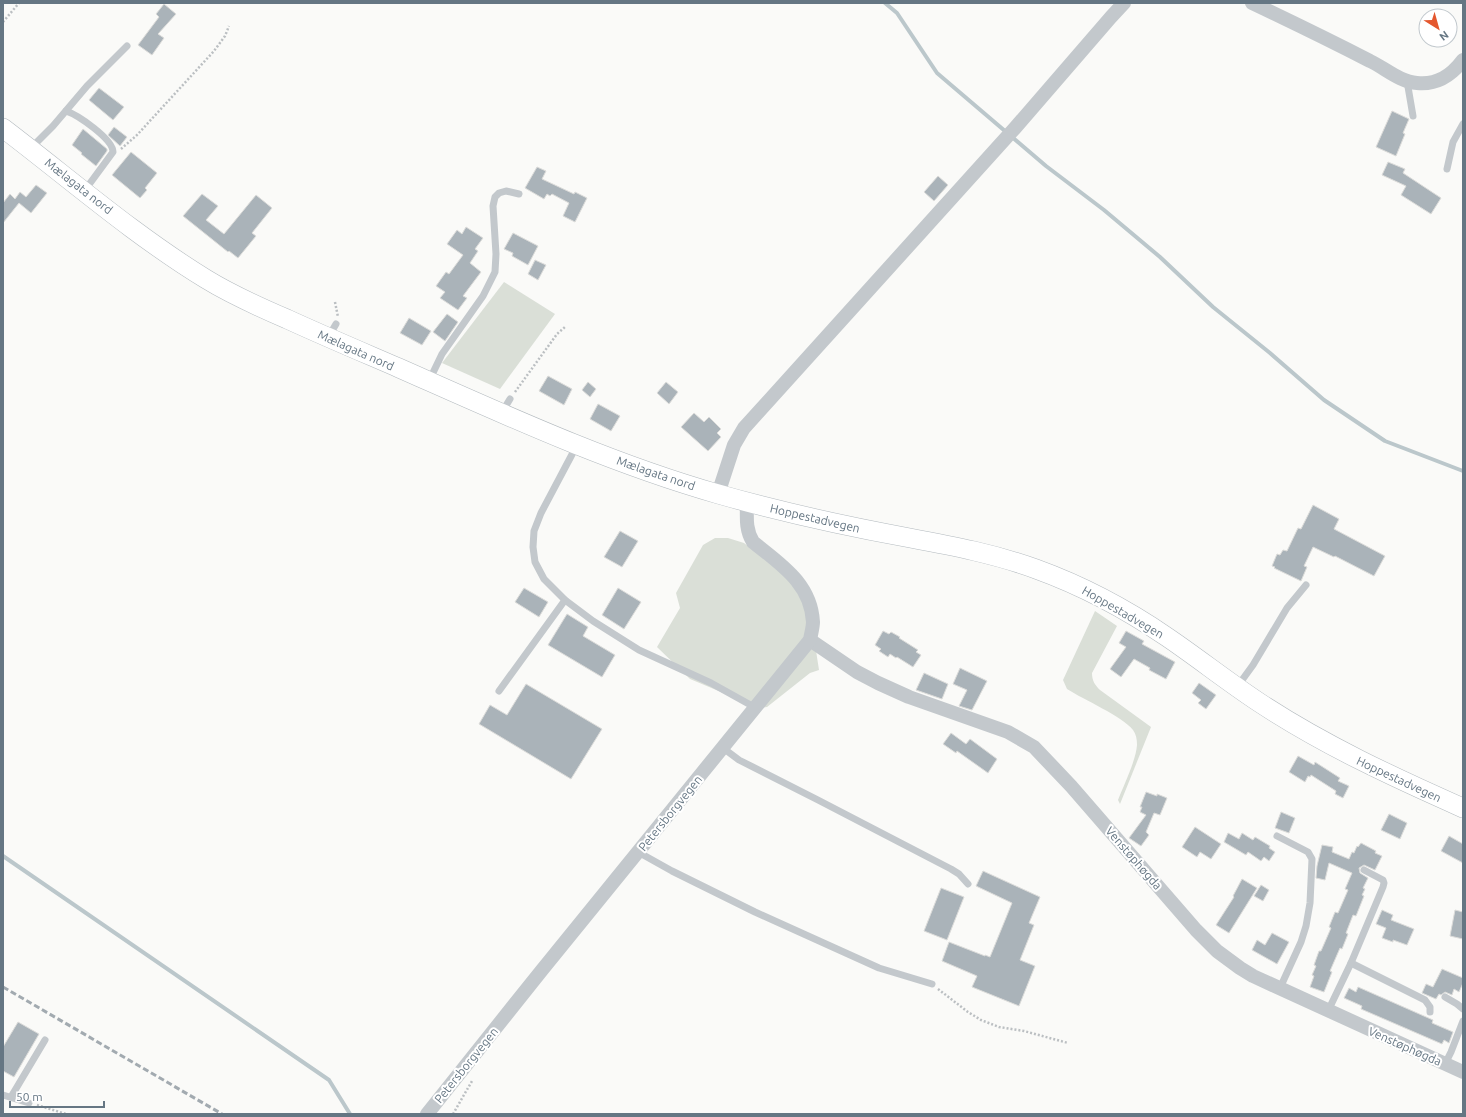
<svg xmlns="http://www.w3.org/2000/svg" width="1466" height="1117" font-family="Ubuntu,sans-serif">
  <rect width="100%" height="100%" fill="#fafaf8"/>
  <g fill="#dadfd7">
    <path d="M 504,282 L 555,314 L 500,389 L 442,363 Z"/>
    <path d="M 715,538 L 728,538 L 744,543 L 782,573 L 794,585 L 811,618 L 819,670 L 810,673 L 767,707 L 759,708 L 690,679 L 657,647 L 680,608 L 676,593 L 703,545 Z"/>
    <path d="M 1095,611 L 1117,626 L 1092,673 C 1092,681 1095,685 1100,690 L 1151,727 L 1120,804 L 1118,800 C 1124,785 1136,760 1137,745 C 1137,739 1136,734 1133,730 C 1122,716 1084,700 1067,689 L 1063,680 Z"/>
  </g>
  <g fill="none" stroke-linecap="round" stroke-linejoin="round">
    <g stroke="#bbc7cb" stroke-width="4">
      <path d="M 885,3 L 897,13 L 937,73 L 1046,166 L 1104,210 L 1160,257 L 1213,307 L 1270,353 L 1324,400 L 1385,441 L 1463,471"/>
      <path d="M 3,856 L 329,1080 L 350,1114"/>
    </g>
  </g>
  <g fill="#aab3b9" stroke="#dcdcda">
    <path d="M 164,4 L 176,14 L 158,34 L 164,38 L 152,55 L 138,45 L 159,17 L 156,14 Z"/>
    <path d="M 99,88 L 124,107 L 113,120 L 89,100 Z"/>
    <path d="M 1392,111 L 1409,119 L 1403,133 L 1405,134 L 1396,156 L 1376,147 Z"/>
    <path d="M 114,127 L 127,137 L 120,146 L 108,135 Z"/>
    <path d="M 83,129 L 107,149 L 107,151 L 96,166 L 81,154 L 82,153 L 72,145 Z"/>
    <path d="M 131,152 L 157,173 L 145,188 L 147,190 L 140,198 L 112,175 Z"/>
    <path d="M 1388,162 L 1405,169 L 1403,173 L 1441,198 L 1431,214 L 1401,195 L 1406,186 L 1382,175 Z"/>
    <path d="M 537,167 L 546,171 L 542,179 L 574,194 L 575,192 L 587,198 L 575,222 L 563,216 L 569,203 L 552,194 L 550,196 L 547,194 L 544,199 L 525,188 Z"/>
    <path d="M 938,176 L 948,185 L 934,201 L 924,192 Z"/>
    <path d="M 36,185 L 47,193 L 31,213 L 19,203 L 3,223 L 3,203 L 10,194 L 15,199 L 20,192 L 26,197 Z"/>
    <path d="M 202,194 L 218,206 L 206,220 L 224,234 L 256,195 L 272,208 L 252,233 L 256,236 L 238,258 L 229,251 L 228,252 L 183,216 Z"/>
    <path d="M 466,227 L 483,238 L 475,249 L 478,251 L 470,263 L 481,272 L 463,296 L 467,298 L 458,310 L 440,298 L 445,292 L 436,286 L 446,272 L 449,274 L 463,255 L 447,244 L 457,230 L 462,234 Z"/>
    <path d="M 513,233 L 538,246 L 528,265 L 512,256 L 513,253 L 504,249 Z"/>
    <path d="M 535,260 L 546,265 L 538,280 L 528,274 Z"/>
    <path d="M 447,314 L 458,322 L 445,341 L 433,332 Z"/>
    <path d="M 409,318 L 431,331 L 422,345 L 400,333 Z"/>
    <path d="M 548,376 L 572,389 L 564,405 L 539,391 Z"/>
    <path d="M 588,382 L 596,389 L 590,397 L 582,390 Z"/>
    <path d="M 666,382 L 678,392 L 669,404 L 657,393 Z"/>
    <path d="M 598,404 L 620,416 L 611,431 L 590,419 Z"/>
    <path d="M 694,413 L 704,422 L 709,417 L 721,429 L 717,433 L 721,437 L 708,451 L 681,427 Z"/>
    <path d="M 1313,505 L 1339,519 L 1334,529 L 1385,556 L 1374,576 L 1335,556 L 1334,557 L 1313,547 L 1304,566 L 1307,567 L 1301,581 L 1274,568 L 1275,567 L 1272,566 L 1277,554 L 1280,555 L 1283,550 L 1287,551 L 1298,528 L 1301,529 Z"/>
    <path d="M 620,531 L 638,541 L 622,567 L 604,557 Z"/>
    <path d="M 524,588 L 548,602 L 539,617 L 515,602 Z"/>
    <path d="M 618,588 L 641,602 L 624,629 L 602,615 Z"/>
    <path d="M 567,614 L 588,627 L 583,636 L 615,655 L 602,677 L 548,645 Z"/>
    <path d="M 883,631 L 889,634 L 891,632 L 900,637 L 899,638 L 918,650 L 916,652 L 921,655 L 913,667 L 897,657 L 896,658 L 890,654 L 888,657 L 879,651 L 881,649 L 875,645 Z"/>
    <path d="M 1126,631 L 1144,641 L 1142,644 L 1175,662 L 1166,679 L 1149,670 L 1150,668 L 1134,659 L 1121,677 L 1110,669 L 1126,647 L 1119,643 Z"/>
    <path d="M 960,668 L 987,681 L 972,710 L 959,706 L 967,690 L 953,684 Z"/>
    <path d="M 924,673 L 948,684 L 942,699 L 916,690 Z"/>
    <path d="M 1199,683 L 1216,695 L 1206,709 L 1198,703 L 1201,700 L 1192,693 Z"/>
    <path d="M 526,684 L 602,729 L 571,779 L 479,724 L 490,705 L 507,715 Z"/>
    <path d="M 951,733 L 966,744 L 970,739 L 997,759 L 988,773 L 957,751 L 956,753 L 943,744 Z"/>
    <path d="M 1298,756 L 1314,765 L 1315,762 L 1340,778 L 1338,781 L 1349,786 L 1343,798 L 1335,794 L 1336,791 L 1311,775 L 1310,777 L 1308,776 L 1305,782 L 1289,772 Z"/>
    <path d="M 1146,792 L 1157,796 L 1157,794 L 1167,798 L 1160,815 L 1154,813 L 1146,832 L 1149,835 L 1141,846 L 1129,838 L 1146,815 L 1140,812 L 1142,807 L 1140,807 Z"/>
    <path d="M 1281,812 L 1295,818 L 1289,833 L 1275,828 Z"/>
    <path d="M 1389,814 L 1407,823 L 1400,839 L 1381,830 Z"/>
    <path d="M 1195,827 L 1221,844 L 1211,859 L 1200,852 L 1197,857 L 1182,847 Z"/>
    <path d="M 1228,833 L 1239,839 L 1242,833 L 1253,840 L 1255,837 L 1270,846 L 1269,848 L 1275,852 L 1269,861 L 1264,857 L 1261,861 L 1248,852 L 1246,855 L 1224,842 Z"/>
    <path d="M 1449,836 L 1463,844 L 1463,863 L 1441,851 Z"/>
    <path d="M 1361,843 L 1376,851 L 1375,853 L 1382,856 L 1375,870 L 1364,865 L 1359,868 L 1360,873 L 1368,878 L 1363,888 L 1365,889 L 1362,895 L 1364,896 L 1356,916 L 1353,915 L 1346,933 L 1348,934 L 1342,949 L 1340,948 L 1330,971 L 1332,972 L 1324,992 L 1310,987 L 1314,976 L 1312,975 L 1316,966 L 1314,965 L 1319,951 L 1321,951 L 1331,928 L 1329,927 L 1335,912 L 1338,913 L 1348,890 L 1345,889 L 1352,873 L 1329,863 L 1325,880 L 1316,878 L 1317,866 L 1322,845 L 1333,847 L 1332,852 L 1349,859 L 1352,852 L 1354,853 L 1357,846 L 1358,847 Z"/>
    <path d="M 983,871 L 1040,897 L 1029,923 L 1034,925 L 1020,960 L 1035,966 L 1019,1006 L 972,987 L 977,976 L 942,961 L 949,942 L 985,956 L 985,955 L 990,957 L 1012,903 L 976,886 Z"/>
    <path d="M 1242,879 L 1257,888 L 1229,933 L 1216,925 L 1234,897 L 1233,896 Z"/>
    <path d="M 1261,885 L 1269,890 L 1263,901 L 1254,896 Z"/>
    <path d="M 941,888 L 964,897 L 947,940 L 924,931 Z"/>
    <path d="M 1382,910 L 1393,915 L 1391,920 L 1414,929 L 1407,945 L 1393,940 L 1393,942 L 1382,938 L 1386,928 L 1376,924 Z"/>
    <path d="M 1455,910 L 1463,912 L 1463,939 L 1450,936 Z"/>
    <path d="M 1272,933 L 1289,942 L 1277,964 L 1252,950 L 1257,940 L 1265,945 Z"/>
    <path d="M 1442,969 L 1463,978 L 1463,983 L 1459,992 L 1454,989 L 1452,995 L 1445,992 L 1441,995 L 1439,994 L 1436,999 L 1422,993 L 1426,984 L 1433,987 Z"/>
    <path d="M 1358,987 L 1433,1020 L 1432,1023 L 1453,1032 L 1449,1043 L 1444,1040 L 1442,1044 L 1361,1009 L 1362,1006 L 1344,998 L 1349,988 L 1356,992 Z"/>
    <path d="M 18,1022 L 39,1034 L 14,1077 L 3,1071 L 3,1047 Z"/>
  </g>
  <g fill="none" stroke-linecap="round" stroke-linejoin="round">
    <g stroke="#b3babf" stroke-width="20">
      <path id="secondary" d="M 3,128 C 70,179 134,235 206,279 C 232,295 259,307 287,319 C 324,336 362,352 399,368 C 503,414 609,463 718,494 C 781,512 845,526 910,538 C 953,546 995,554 1036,569 C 1083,586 1126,609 1167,637 C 1198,658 1228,682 1260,703 C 1324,745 1393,777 1463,808"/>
    </g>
    <g stroke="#bbbfc2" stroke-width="2.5" stroke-dasharray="2 2" stroke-linecap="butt">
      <path d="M 3,22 L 19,3"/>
      <path d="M 121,149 L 137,135 L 214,51 L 225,36 L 229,26"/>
      <path d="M 335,302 L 338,317"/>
      <path d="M 515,392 L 557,334 L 565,327"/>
      <path d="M 938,989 L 968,1012 L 981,1020 L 999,1027 L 1024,1031 L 1068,1043"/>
      <path d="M 37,1105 L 66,1114"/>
      <path d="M 453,1114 L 472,1081"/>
    </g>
    <g stroke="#c3c8cc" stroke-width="7">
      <path d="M 1407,81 L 1413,116"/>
      <path d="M 66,111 C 78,115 113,139 113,152 L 85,190"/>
      <path d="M 31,148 L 53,126 L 87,86 L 127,46"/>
      <path d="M 1447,169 L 1453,142 L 1463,124"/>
      <path d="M 329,336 L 336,324"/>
      <path d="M 429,381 L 442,354 L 483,296 L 495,272 L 496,254 L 493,206 L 495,197 L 499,193 L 506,191 L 519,194"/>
      <path d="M 502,412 L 510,399"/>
      <path d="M 577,445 L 541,513 L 534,531 L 533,547 L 535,562 L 544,579 L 565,600 L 593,621 L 639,650 L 711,683 L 756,708"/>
      <path d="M 1237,687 L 1253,665 L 1287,608 L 1306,585"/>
      <path d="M 499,691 L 565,600"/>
      <path d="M 723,748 L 739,760 L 818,800 L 951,869 L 959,874 L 968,884"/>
      <path d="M 1277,836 L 1308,852 L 1312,859 L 1310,903 L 1306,926 L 1301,942 L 1280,988"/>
      <path d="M 638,852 L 672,871 L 755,912 L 879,968 L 932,984"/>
      <path d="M 1351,963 L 1425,1000 L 1430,1007 L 1430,1012"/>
      <path d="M 1445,997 L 1457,1004 L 1463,1009"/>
      <path d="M 1328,1011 L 1351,963 L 1383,887 L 1384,883 L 1383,880 L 1364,870"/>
      <path d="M 1445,1064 L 1451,1052 L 1463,1021"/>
      <path d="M 3,1095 L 29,1103"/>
      <path d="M 11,1097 L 45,1040"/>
    </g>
    <g stroke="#c3c8cc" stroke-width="14">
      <path d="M 1252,3 C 1292,22 1331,41 1370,61 C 1385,68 1400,82 1417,83 C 1437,85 1451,76 1463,60"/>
      <path d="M 718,494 L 734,445 L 744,428 L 1015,128 L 1111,17 L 1124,3"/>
      <path d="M 810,640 L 857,672 L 878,683 L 909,697 L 1008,732 L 1034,747 L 1071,786 L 1196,930 L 1217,951 L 1240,968 L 1253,976 L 1463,1072"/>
      <path d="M 427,1114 L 542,970 L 810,640 C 811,634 813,627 813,622 C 811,583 780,564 753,542 C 745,529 747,516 747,502"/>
    </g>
    <use href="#secondary" stroke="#fff" stroke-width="19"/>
    <path stroke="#a2aab0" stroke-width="3" stroke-dasharray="6 3" stroke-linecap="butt" d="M 3,987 L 222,1114"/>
  </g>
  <g text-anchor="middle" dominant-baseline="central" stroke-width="4" stroke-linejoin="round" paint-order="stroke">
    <g font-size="12" fill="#657683" stroke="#fff">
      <text transform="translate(79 186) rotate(38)">Mælagata nord</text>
      <text transform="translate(356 350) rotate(24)">Mælagata nord</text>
      <text transform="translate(656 473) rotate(19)">Mælagata nord</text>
      <text transform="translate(815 518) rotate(13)">Hoppestadvegen</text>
      <text transform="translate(1123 612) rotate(30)">Hoppestadvegen</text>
      <text transform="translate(1399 779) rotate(25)">Hoppestadvegen</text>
      <text transform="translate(670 813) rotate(-51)">Petersborgvegen</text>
      <text transform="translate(1134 858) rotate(49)">Venstøphøgda</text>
      <text transform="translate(1405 1046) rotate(24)">Venstøphøgda</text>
      <text transform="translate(466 1065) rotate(-51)">Petersborgvegen</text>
    </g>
  </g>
  <rect width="1466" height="1117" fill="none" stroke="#657683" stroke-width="8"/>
  <g transform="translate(1438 28) rotate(143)"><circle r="19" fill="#ffffff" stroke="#c1c8cd"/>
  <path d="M0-3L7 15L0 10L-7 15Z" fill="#e4572e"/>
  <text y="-6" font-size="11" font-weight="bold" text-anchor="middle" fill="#657683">N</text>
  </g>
  <path d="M10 1101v6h94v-6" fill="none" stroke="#657683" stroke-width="2"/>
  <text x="16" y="1101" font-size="12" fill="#657683" stroke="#ffffff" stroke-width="3" paint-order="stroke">50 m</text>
</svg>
